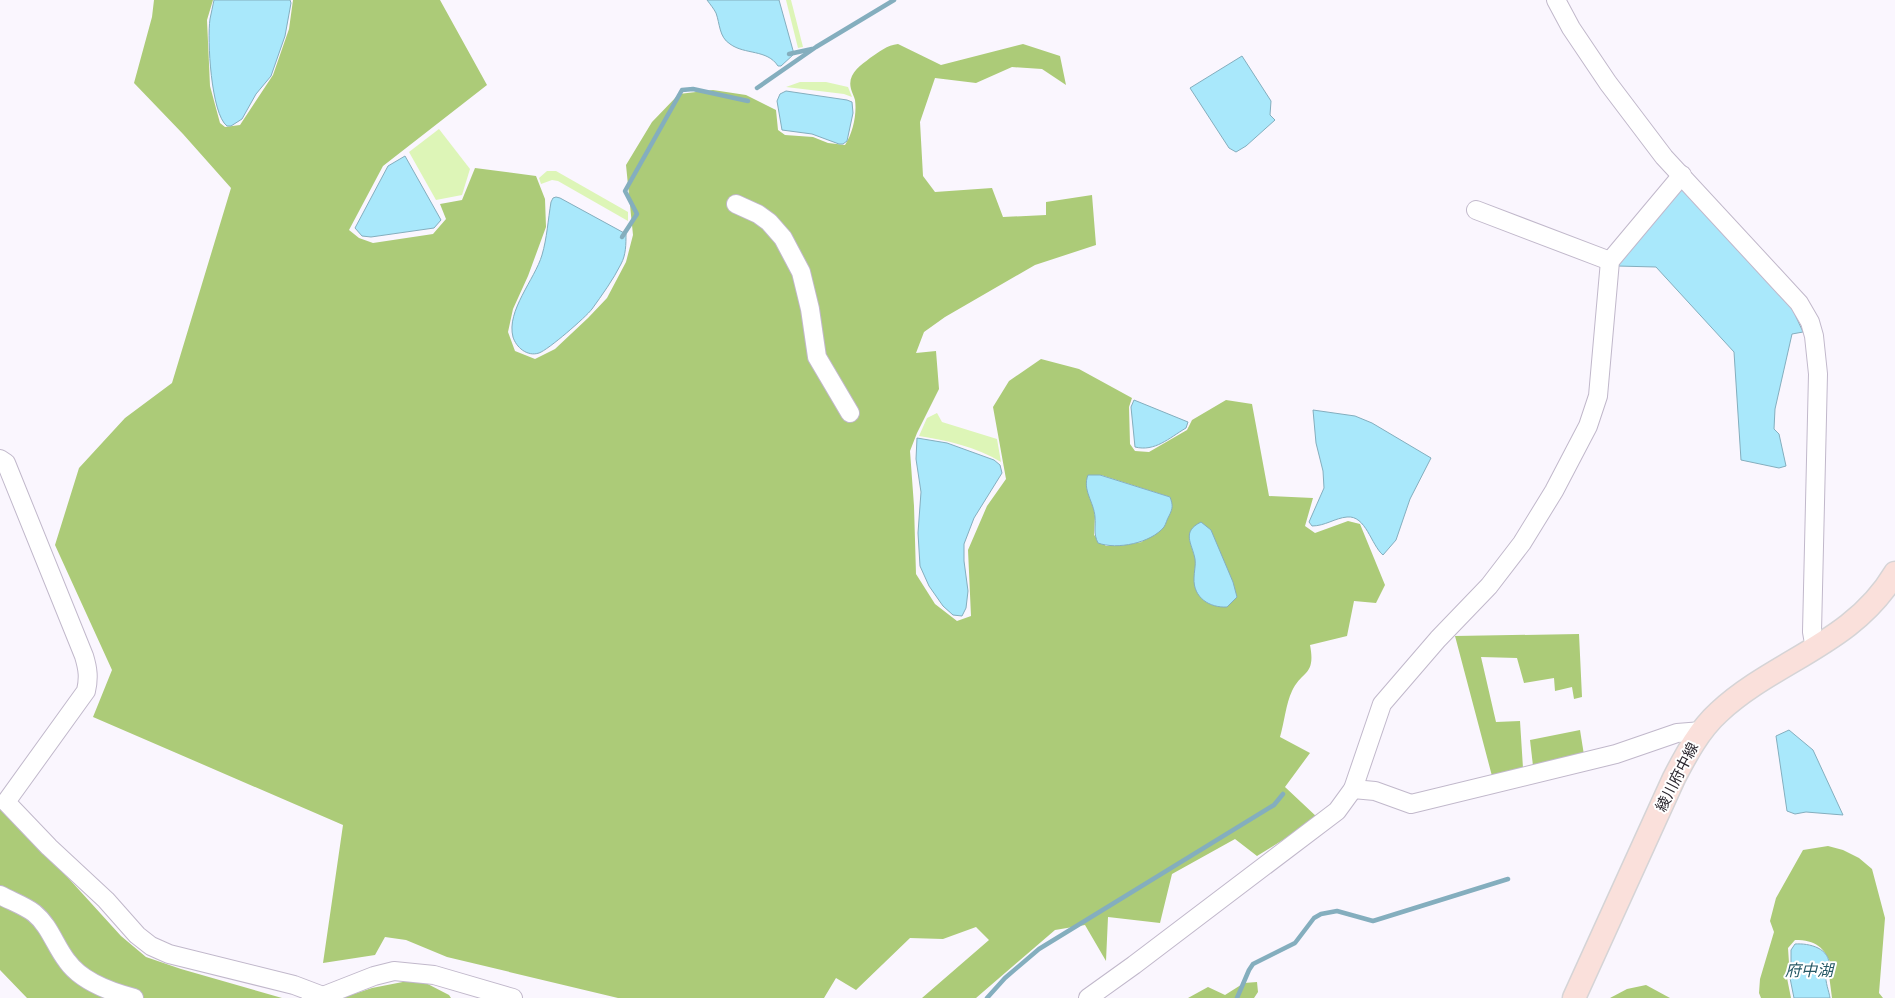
<svg xmlns="http://www.w3.org/2000/svg" width="1895" height="998" font-family="Roboto,'Noto Sans JP',sans-serif">
  <rect width="100%" height="100%" fill="#faf6fe"/>
  <g fill="#ddf5b7">
    <path d="M 786,0 L 791,0 L 803,47 L 798,48 Z"/>
    <path d="M 800,82 L 826,82 L 848,87 L 852,97 L 844,94 L 786,87 Z"/>
    <path d="M 439,129 L 470,169 L 462,195 L 436,200 L 409,152 Z"/>
    <path d="M 547,171 L 556,171 L 628,212 L 628,221 L 558,181 L 552,180 L 541,184 L 539,178 Z"/>
    <path d="M 937,413 L 942,422 L 997,439 L 1001,462 C 977,447 946,440 919,436 L 927,418 Z"/>
  </g>
  <g fill="#accb78" fill-rule="evenodd">
    <path d="M 154,0 L 213,0 L 207,20 L 210,86 L 220,123 L 225,127 L 240,125 L 273,75 L 289,29 L 293,0 L 440,0 L 487,85 L 383,166 L 349,230 L 359,238 L 373,243 L 433,234 L 446,219 L 440,204 L 462,200 L 475,168 L 536,176 L 545,199 L 546,227 L 528,276 L 513,309 L 508,332 L 515,351 L 535,359 L 555,349 L 588,318 L 607,298 L 626,262 L 633,235 L 626,165 L 652,122 L 679,94 L 713,90 L 746,95 L 776,110 L 778,130 L 785,135 L 813,137 L 828,143 L 845,145 C 853,133 857,114 855,100 C 854,96 852,93 851,89 C 847,74 860,66 870,58 C 879,52 887,45 898,44 L 941,65 L 1023,44 L 1060,56 L 1066,85 L 1042,69 L 1012,67 L 976,83 L 935,78 L 920,122 L 923,176 L 935,192 L 992,188 L 1003,217 L 1046,215 L 1046,202 L 1092,195 L 1096,245 L 1035,265 L 945,317 L 924,332 L 916,353 L 936,351 L 939,389 L 917,433 L 910,451 L 914,506 L 916,574 L 935,604 L 957,621 L 971,616 L 968,550 L 987,506 L 1006,479 L 993,407 L 1009,381 L 1041,359 L 1079,369 L 1132,398 L 1129,407 L 1130,444 L 1135,451 L 1149,452 L 1187,430 L 1192,420 L 1226,400 L 1252,404 L 1269,496 L 1313,498 L 1305,526 L 1315,533 L 1348,521 L 1360,524 L 1385,585 L 1376,603 L 1354,601 L 1347,636 L 1310,645 C 1316,676 1302,670 1292,691 C 1286,703 1284,724 1280,737 L 1310,753 L 1285,787 L 1318,818 L 1257,856 L 1235,839 L 1172,874 L 1160,923 L 1108,917 L 1106,961 L 1085,925 L 1055,930 L 976,998 L 922,998 L 989,940 L 976,927 L 943,939 L 910,938 L 856,990 L 836,978 L 824,998 L 618,998 L 447,957 L 406,940 L 385,937 L 375,955 L 323,963 L 343,825 L 93,717 L 112,670 L 55,545 L 79,468 L 125,418 L 172,383 L 231,188 L 183,134 L 134,83 L 152,17 ZM 1088,475 L 1101,475 L 1170,497 L 1142,542 L 1118,546 L 1106,546 L 1094,535 L 1095,516 Z"/>
    <path d="M 1579,634 L 1582,697 L 1574,699 L 1572,687 L 1555,691 L 1554,678 L 1524,683 L 1517,658 L 1481,657 L 1496,722 L 1520,721 L 1523,768 L 1492,776 L 1455,636 Z"/>
    <path d="M 1580,730 L 1584,755 L 1533,766 L 1530,740 Z"/>
    <path d="M 0,803 L 121,936 L 146,957 L 181,969 L 282,998 L 27,998 L 0,970 Z"/>
    <path d="M 1828,846 L 1843,850 L 1859,858 L 1872,869 L 1885,918 L 1879,993 L 1883,998 L 1832,998 L 1829,975 L 1832,966 C 1824,947 1816,940 1795,940 L 1788,948 L 1789,963 L 1786,973 L 1791,998 L 1761,998 L 1759,993 L 1760,979 L 1774,932 L 1770,921 L 1776,898 L 1803,850 Z"/>
    <path d="M 418,979 L 449,995 L 451,998 L 342,998 L 372,988 Z"/>
    <path d="M 1257,982 L 1258,992 L 1254,998 L 1188,998 L 1208,987 L 1225,995 L 1244,983 Z"/>
    <path d="M 1646,985 L 1670,998 L 1610,998 L 1627,989 Z"/>
  </g>
  <g fill="#a9e8fb" stroke="#84aebe">
    <path d="M 214,0 L 290,0 L 291,3 L 285,36 L 271,76 L 256,94 L 242,119 L 231,126 L 227,126 C 211,114 207,39 210,19 C 211,13 213,6 214,0 Z"/>
    <path d="M 707,0 L 779,0 L 794,54 L 781,66 L 778,66 C 767,49 745,55 730,44 C 719,37 720,24 716,13 C 714,9 710,4 707,0 Z"/>
    <path d="M 1242,56 L 1271,101 L 1270,115 L 1275,120 L 1246,146 L 1236,152 L 1229,148 L 1190,88 Z"/>
    <path d="M 786,91 L 847,100 L 852,102 L 853,113 L 847,141 L 843,144 L 839,144 L 812,134 L 782,130 L 777,101 L 780,94 Z"/>
    <path d="M 405,156 L 441,220 L 434,228 L 371,237 L 362,236 L 355,228 L 388,166 Z"/>
    <path d="M 1682,187 L 1792,308 L 1803,332 L 1792,334 L 1775,409 L 1774,429 L 1779,434 L 1786,466 L 1779,468 L 1741,460 L 1734,352 L 1656,267 L 1617,266 Z"/>
    <path d="M 556,197 L 560,198 L 626,234 C 626,244 626,255 621,264 C 613,280 602,295 592,309 C 586,317 548,350 539,353 C 527,357 516,347 513,337 C 506,311 535,279 542,255 C 547,238 548,220 551,202 L 553,198 Z"/>
    <path d="M 1134,400 L 1188,422 L 1186,428 C 1169,438 1155,452 1135,447 L 1131,407 Z"/>
    <path d="M 1313,410 L 1355,416 L 1372,423 L 1431,458 L 1410,499 L 1396,540 L 1383,555 C 1371,545 1366,515 1347,517 C 1335,518 1325,526 1312,526 L 1309,522 L 1324,488 L 1323,471 L 1316,443 Z"/>
    <path d="M 917,438 L 947,443 L 994,460 L 1000,465 L 1002,473 L 974,518 L 964,544 L 964,561 L 968,591 L 966,608 L 962,616 L 953,615 L 943,606 L 929,586 L 920,566 L 918,533 L 921,492 L 916,459 Z"/>
    <path d="M 1088,475 L 1100,475 L 1170,497 C 1173,505 1173,508 1169,516 C 1167,519 1166,524 1164,527 C 1151,543 1117,550 1098,543 C 1093,533 1096,527 1095,517 C 1094,502 1082,490 1088,475 Z"/>
    <path d="M 1201,522 L 1211,530 L 1233,582 L 1237,597 L 1227,607 C 1210,608 1193,598 1194,578 C 1194,572 1196,565 1195,559 C 1192,543 1181,532 1201,522 Z"/>
    <path d="M 1789,730 L 1813,750 L 1843,815 L 1806,812 L 1795,814 L 1787,811 L 1776,736 Z"/>
    <path d="M 1795,944 C 1809,943 1831,948 1829,967 C 1828,970 1827,972 1826,975 C 1825,982 1829,991 1830,998 L 1794,998 L 1789,973 L 1791,963 L 1791,950 Z"/>
  </g>
  <g fill="none" stroke-linecap="round" stroke-linejoin="round">
    <g stroke="#84aebe" stroke-width="4.5">
      <path d="M 789,54 L 812,49"/>
      <path d="M 757,88 L 816,47 L 894,0"/>
      <path d="M 622,237 L 637,214 L 625,191 L 682,90 L 693,89 L 748,101"/>
      <path d="M 987,998 L 1005,978 L 1039,949 L 1274,805 L 1283,794"/>
      <path d="M 1237,998 L 1249,970 L 1253,964 L 1295,943 L 1314,918 L 1321,914 L 1337,911 L 1373,921 L 1508,879"/>
    </g>
    <g stroke="#c1b8cb" stroke-width="20">
      <g id="minor">
        <path d="M 1556,0 L 1571,28 L 1608,83 L 1664,157 L 1799,303 L 1810,322 L 1814,336 L 1818,374 L 1812,632 L 1815,649"/>
        <path d="M 736,204 L 758,214 L 769,222 L 783,238 L 801,272 L 810,309 L 817,357 L 850,413"/>
        <path d="M 1476,210 L 1610,261"/>
        <path d="M 0,459 L 6,463 L 84,656 C 88,669 89,678 86,691 L 6,802 L 49,847 L 106,900 L 137,935 L 151,946 L 169,954 L 294,985 L 323,996"/>
        <path d="M 1353,789 L 1375,791 L 1411,804 L 1616,754 L 1677,733 L 1702,731"/>
        <path d="M 0,895 C 11,901 25,906 34,913 C 50,926 55,946 67,961 C 81,981 111,992 134,998"/>
        <path d="M 311,997 L 323,996 L 374,976 L 394,971 L 434,975 L 513,998"/>
        <path d="M 1088,998 L 1134,965 L 1337,811 L 1353,789 L 1382,704 L 1438,639 L 1489,586 L 1522,543 L 1554,491 L 1588,426 L 1598,396 L 1610,261 L 1682,175"/>
      </g>
    </g>
    <g stroke="#d5d4d6" stroke-width="25">
      <path id="major" d="M 1574,998 L 1674,778 C 1686,755 1699,730 1719,712 C 1775,660 1853,644 1895,573"/>
    </g>
    <use href="#minor" stroke="#fff" stroke-width="18"/>
    <use href="#major" stroke="#fae0db" stroke-width="22"/>
  </g>
  <g text-anchor="middle" dominant-baseline="central" stroke-width="4" stroke-linejoin="round" paint-order="stroke">
    <g font-size="15" fill="#2c2830" stroke="#fff">
      <text transform="translate(1677 777) rotate(-63)">綾川府中線</text>
    </g>
    <g font-size="16" font-style="italic" fill="#275966" stroke="#fff">
      <text x="1809" y="970">府中湖</text>
    </g>
  </g>
</svg>
